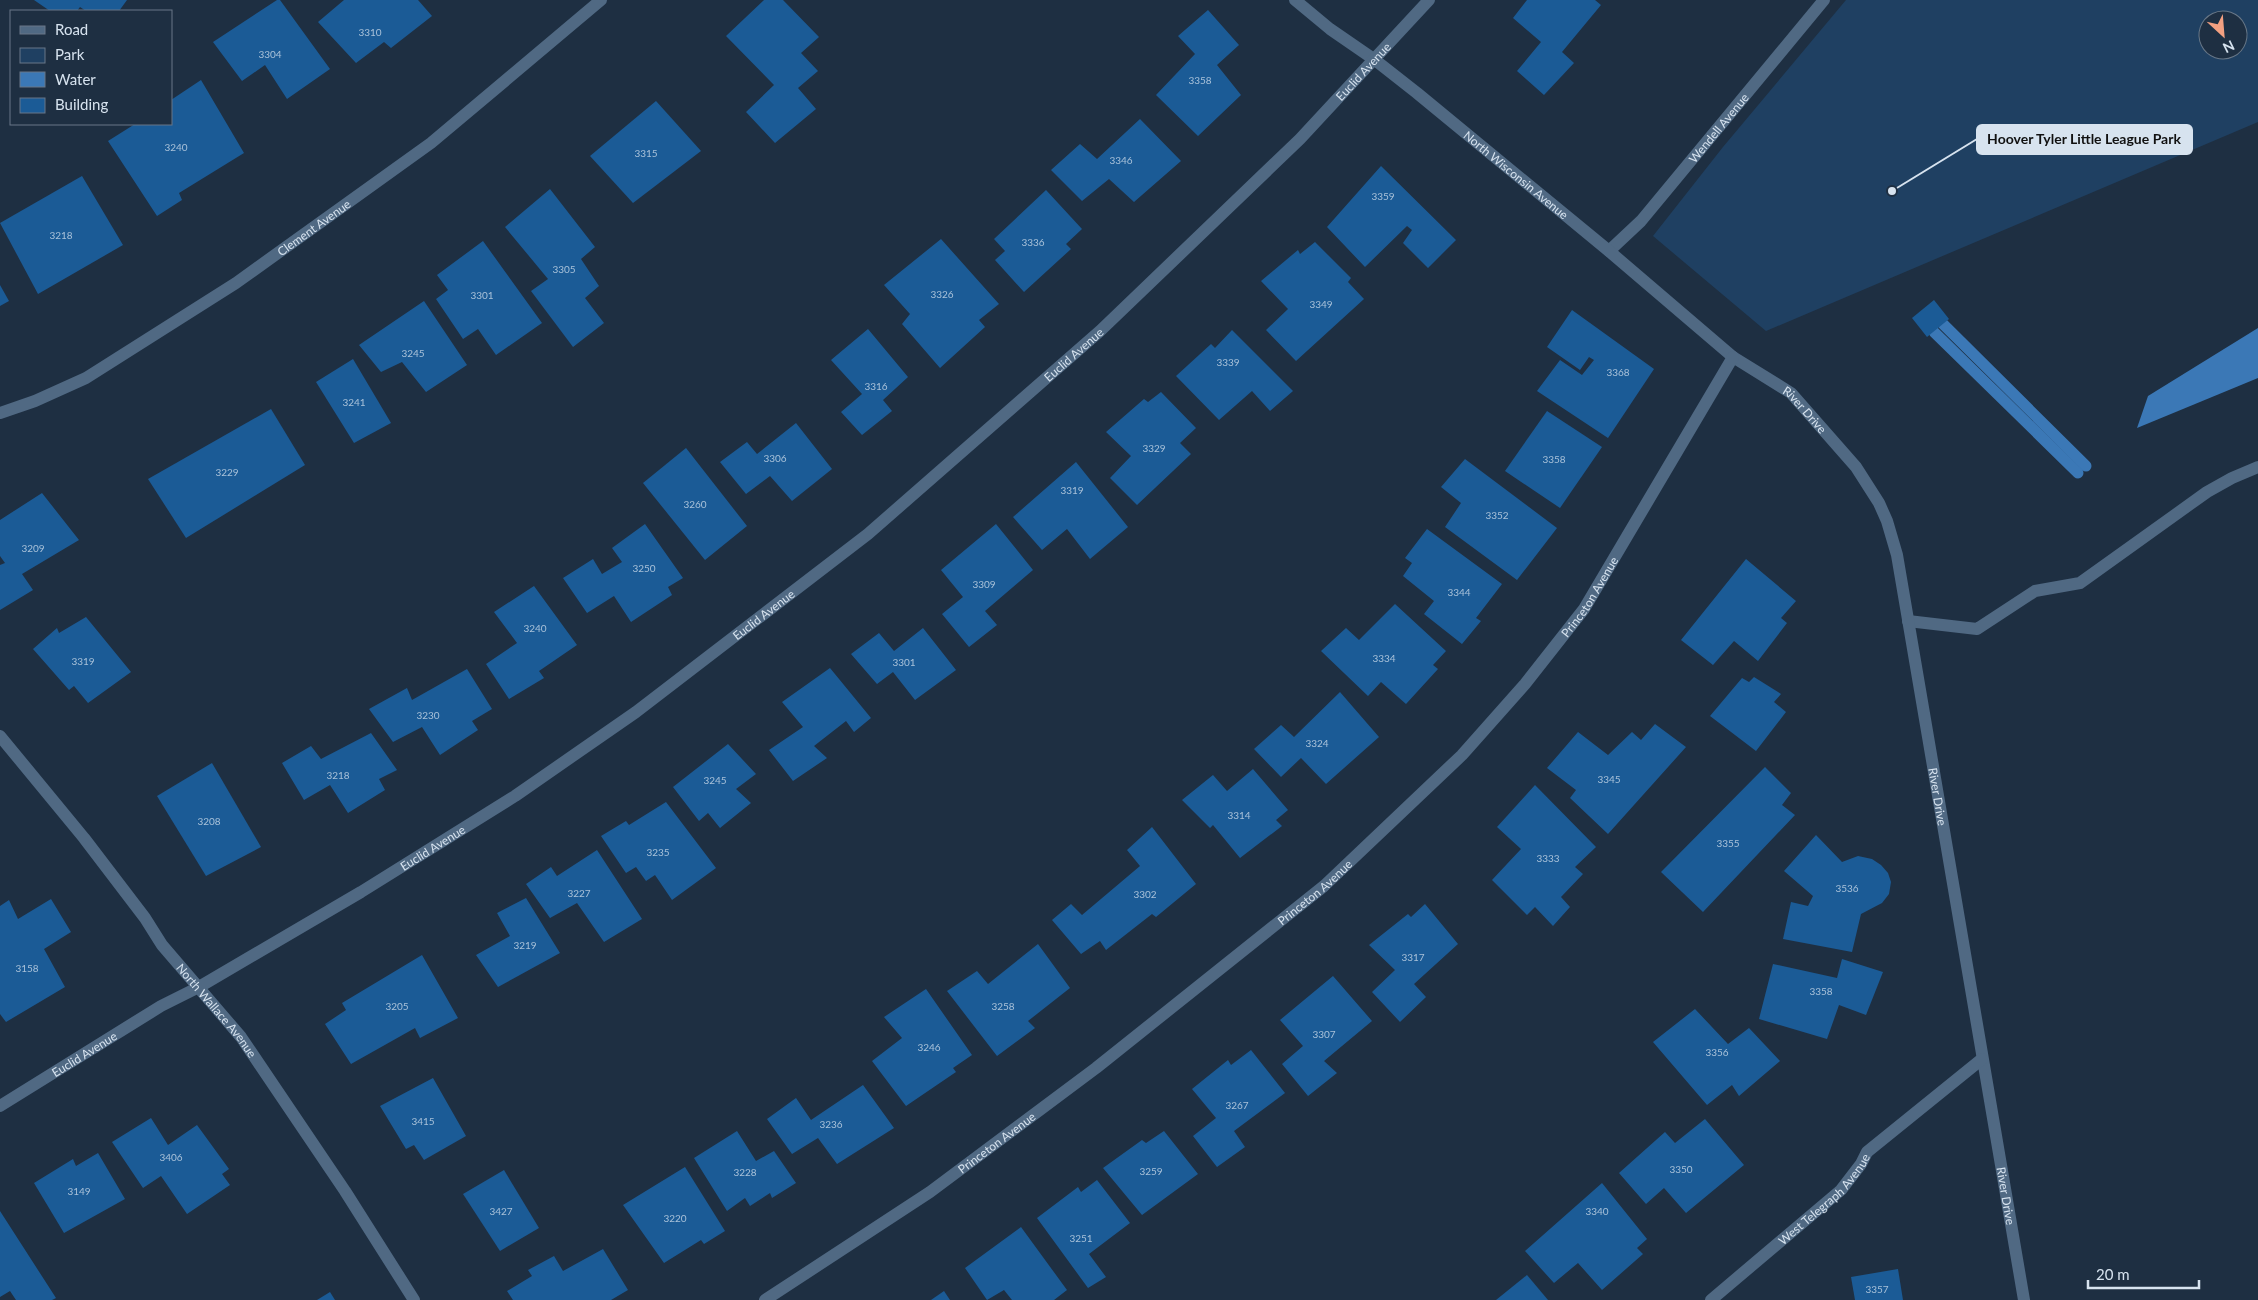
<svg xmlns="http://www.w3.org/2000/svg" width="2258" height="1300" font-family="Lato,sans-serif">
  <rect width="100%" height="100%" fill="#1e2f42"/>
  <path fill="#1f4062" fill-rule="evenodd" d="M 1846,0 L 2258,0 L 2258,122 L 1766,331 L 1653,236 L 1723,147 ZM 2208,20 L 2238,20 L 2238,50 L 2208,50 Z"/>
  <path fill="#3b78b6" d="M 2258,328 L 2258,378 L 2137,428 L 2148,396 Z"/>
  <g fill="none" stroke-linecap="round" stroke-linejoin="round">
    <g stroke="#3b78b6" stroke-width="11">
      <path d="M 1943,324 L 2086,466"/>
      <path d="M 1934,332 L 2078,473"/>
    </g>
  </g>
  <g fill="#1b5b96">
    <path d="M 34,0 L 127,0 L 119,11 L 86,11 L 80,7 L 77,11 L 50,11 Z"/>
    <path d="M 277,0 L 280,0 L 330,69 L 287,99 L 265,65 L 242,81 L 213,42 Z"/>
    <path d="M 344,0 L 418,0 L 432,16 L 391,48 L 384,42 L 356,63 L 318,22 Z"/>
    <path d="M 764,0 L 783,0 L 819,37 L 801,53 L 818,71 L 798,88 L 816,109 L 775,143 L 746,112 L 774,85 L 726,36 Z"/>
    <path d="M 1527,0 L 1595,0 L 1601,5 L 1562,52 L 1574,63 L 1544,95 L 1517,71 L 1541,42 L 1513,18 Z"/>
    <path d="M 1208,10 L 1239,45 L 1217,65 L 1241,95 L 1198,136 L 1156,95 L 1195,54 L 1178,36 Z"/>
    <path d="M 201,80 L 244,153 L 179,193 L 182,200 L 157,216 L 108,141 L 135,124 L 171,124 L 171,100 Z"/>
    <path d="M 656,101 L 701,151 L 633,203 L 590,156 Z"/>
    <path d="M 1140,119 L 1181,161 L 1134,202 L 1109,179 L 1082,201 L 1051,170 L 1080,144 L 1097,159 Z"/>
    <path d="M 1381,166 L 1456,240 L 1428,268 L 1403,243 L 1412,230 L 1407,226 L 1365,267 L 1327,227 Z"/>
    <path d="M 82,176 L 123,245 L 38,294 L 0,223 Z"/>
    <path d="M 550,189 L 595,247 L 581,259 L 599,286 L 585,298 L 604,323 L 573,347 L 531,291 L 548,279 L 505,227 Z"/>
    <path d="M 1046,190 L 1082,229 L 1066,244 L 1071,249 L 1024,292 L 995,260 L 1005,251 L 994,239 Z"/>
    <path d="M 941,239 L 999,304 L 979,320 L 985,327 L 940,368 L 902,324 L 910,314 L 884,285 Z"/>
    <path d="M 483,241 L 542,323 L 496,355 L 478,329 L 463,339 L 436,299 L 448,290 L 437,275 Z"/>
    <path d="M 1315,242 L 1351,278 L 1348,282 L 1364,299 L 1296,361 L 1266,330 L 1288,309 L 1261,281 L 1298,250 L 1300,254 Z"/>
    <path d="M 0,285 L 9,301 L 0,306 Z"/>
    <path d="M 1934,300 L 1949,319 L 1927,337 L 1912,318 Z"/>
    <path d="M 424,301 L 467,365 L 426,392 L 402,362 L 381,372 L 359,345 Z"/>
    <path d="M 1572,310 L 1654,369 L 1608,438 L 1537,391 L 1560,360 L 1582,375 L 1594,360 L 1589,357 L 1580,370 L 1547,347 Z"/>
    <path d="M 868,329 L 908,377 L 883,400 L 892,411 L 862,435 L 841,412 L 862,394 L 831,360 Z"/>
    <path d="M 1232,330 L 1293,391 L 1270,411 L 1252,391 L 1219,420 L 1176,376 L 1211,344 L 1215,348 Z"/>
    <path d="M 353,359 L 391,423 L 354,443 L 316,382 Z"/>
    <path d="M 1161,392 L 1196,428 L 1180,443 L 1191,454 L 1137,505 L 1110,478 L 1131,456 L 1106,432 L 1144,399 L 1148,402 Z"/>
    <path d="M 271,409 L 305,465 L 186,538 L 148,479 Z"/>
    <path d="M 1547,411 L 1602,447 L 1560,508 L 1505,471 Z"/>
    <path d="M 796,423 L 832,469 L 792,501 L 770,476 L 746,494 L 720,462 L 747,442 L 757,454 Z"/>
    <path d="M 686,448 L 747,526 L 705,560 L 643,483 Z"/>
    <path d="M 1465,459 L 1557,528 L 1517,580 L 1445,527 L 1461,503 L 1441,487 Z"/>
    <path d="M 1076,462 L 1128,527 L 1090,559 L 1067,529 L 1042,550 L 1013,517 Z"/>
    <path d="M 42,493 L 79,540 L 22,574 L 33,590 L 0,610 L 0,565 L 5,563 L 0,556 L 0,520 Z"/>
    <path d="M 645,524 L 683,578 L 668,587 L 672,595 L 631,622 L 614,596 L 587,613 L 563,578 L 593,559 L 602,574 L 622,562 L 612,548 Z"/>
    <path d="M 996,524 L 1033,570 L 985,611 L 997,625 L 969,647 L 942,614 L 963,597 L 941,570 Z"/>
    <path d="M 1427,529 L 1502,584 L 1476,618 L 1481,621 L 1462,644 L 1424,614 L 1434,601 L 1403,576 L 1412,563 L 1405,558 Z"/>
    <path d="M 1746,559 L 1796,601 L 1781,618 L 1787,623 L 1758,661 L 1734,641 L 1713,665 L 1681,640 Z"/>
    <path d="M 534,586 L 577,645 L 539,671 L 544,678 L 509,699 L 486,664 L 517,643 L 494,612 Z"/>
    <path d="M 1395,604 L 1446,651 L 1433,665 L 1438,669 L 1406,704 L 1381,682 L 1368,696 L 1321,651 L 1346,628 L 1359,640 Z"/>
    <path d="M 86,617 L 131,672 L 88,703 L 74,686 L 69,690 L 33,649 L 57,628 L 59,633 Z"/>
    <path d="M 923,628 L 956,670 L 915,700 L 893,672 L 877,684 L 851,654 L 879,633 L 894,651 Z"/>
    <path d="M 830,668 L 871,718 L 854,732 L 846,721 L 814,746 L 827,758 L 793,781 L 769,750 L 803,727 L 782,702 Z"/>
    <path d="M 467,669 L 492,709 L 472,721 L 478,730 L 440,755 L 422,727 L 393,742 L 369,709 L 407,688 L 412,700 Z"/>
    <path d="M 1754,677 L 1781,694 L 1774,702 L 1786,712 L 1756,751 L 1710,716 L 1742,678 L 1749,682 Z"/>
    <path d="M 1340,692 L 1379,737 L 1326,784 L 1301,758 L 1281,777 L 1254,749 L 1281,725 L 1294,737 Z"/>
    <path d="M 1655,724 L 1686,747 L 1608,834 L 1570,798 L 1576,790 L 1547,768 L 1578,732 L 1608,755 L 1632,732 L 1641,740 Z"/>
    <path d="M 371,733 L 397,770 L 379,779 L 385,790 L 348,813 L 330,785 L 304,800 L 282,763 L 311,746 L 321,759 Z"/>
    <path d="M 728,744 L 756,774 L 736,789 L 751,803 L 720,828 L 708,813 L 699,821 L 673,787 Z"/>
    <path d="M 212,763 L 261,847 L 206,876 L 157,796 Z"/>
    <path d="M 1765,767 L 1791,793 L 1782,805 L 1795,815 L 1703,912 L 1661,872 Z"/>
    <path d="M 1253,769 L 1288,810 L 1276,820 L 1282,826 L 1240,858 L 1213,825 L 1210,828 L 1182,800 L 1213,775 L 1227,791 Z"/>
    <path d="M 1535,785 L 1596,847 L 1575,867 L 1583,874 L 1561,897 L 1570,907 L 1553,926 L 1535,907 L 1527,915 L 1492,880 L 1521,849 L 1497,827 Z"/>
    <path d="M 666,802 L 716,868 L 672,900 L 655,875 L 646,881 L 636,867 L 626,873 L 601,836 L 626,821 L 629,825 Z"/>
    <path d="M 1152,827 L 1196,884 L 1156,917 L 1152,914 L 1106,950 L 1100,941 L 1081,954 L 1052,920 L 1071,904 L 1082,915 L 1140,866 L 1127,850 Z"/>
    <path d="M 1816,835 L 1842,862 L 1858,856 L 1872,859 L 1881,865 L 1888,873 L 1891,882 L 1889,894 L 1882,903 L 1861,914 L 1852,952 L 1783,939 L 1791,902 L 1808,906 L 1813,896 L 1784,871 Z"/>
    <path d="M 597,850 L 642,919 L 604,942 L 577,903 L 550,918 L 526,884 L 551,867 L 557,876 Z"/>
    <path d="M 526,898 L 560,953 L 498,987 L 476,955 L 510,936 L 497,913 Z"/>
    <path d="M 51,899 L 71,932 L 44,949 L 65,987 L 6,1022 L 0,1014 L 0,906 L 9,900 L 18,919 Z"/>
    <path d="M 1425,904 L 1458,944 L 1414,984 L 1426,997 L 1400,1022 L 1372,992 L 1395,970 L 1369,945 L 1408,914 L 1411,917 Z"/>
    <path d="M 1038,944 L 1070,988 L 1028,1021 L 1035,1028 L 997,1056 L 947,991 L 977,971 L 988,984 Z"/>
    <path d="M 422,955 L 458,1018 L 420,1038 L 415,1028 L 351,1064 L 325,1024 L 346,1010 L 342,1003 Z"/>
    <path d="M 1842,959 L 1883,972 L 1866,1015 L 1839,1005 L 1827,1039 L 1759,1019 L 1773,964 L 1837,978 Z"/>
    <path d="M 1333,976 L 1372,1021 L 1324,1061 L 1337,1073 L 1308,1096 L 1282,1064 L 1303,1046 L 1280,1020 Z"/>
    <path d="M 926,989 L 972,1055 L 953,1068 L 956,1072 L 906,1106 L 872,1061 L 902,1038 L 884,1017 Z"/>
    <path d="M 1695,1009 L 1728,1044 L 1749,1028 L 1780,1061 L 1739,1096 L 1732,1085 L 1707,1105 L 1653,1042 Z"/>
    <path d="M 1251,1050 L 1285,1093 L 1234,1131 L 1245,1147 L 1217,1167 L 1193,1136 L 1216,1118 L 1192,1089 L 1228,1060 L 1231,1065 Z"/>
    <path d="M 433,1078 L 466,1136 L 424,1160 L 414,1145 L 406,1149 L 380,1106 Z"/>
    <path d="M 863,1085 L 894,1128 L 837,1164 L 818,1138 L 792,1154 L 767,1119 L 796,1098 L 811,1120 Z"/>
    <path d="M 151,1118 L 168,1145 L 197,1125 L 229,1169 L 222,1174 L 230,1185 L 187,1214 L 161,1176 L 143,1188 L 112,1142 Z"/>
    <path d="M 1705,1119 L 1744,1165 L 1686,1213 L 1664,1188 L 1646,1204 L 1619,1173 L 1665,1132 L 1675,1143 Z"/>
    <path d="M 737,1131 L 756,1161 L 774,1151 L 796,1183 L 772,1198 L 770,1193 L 750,1206 L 745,1198 L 727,1211 L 694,1158 Z"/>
    <path d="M 1164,1131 L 1198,1174 L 1142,1215 L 1103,1168 L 1142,1140 L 1146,1143 Z"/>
    <path d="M 98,1153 L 125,1199 L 64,1233 L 34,1183 L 73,1159 L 76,1166 Z"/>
    <path d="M 685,1167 L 725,1231 L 704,1244 L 701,1240 L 664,1263 L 623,1205 Z"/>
    <path d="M 504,1170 L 539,1228 L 500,1251 L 463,1194 Z"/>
    <path d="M 1097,1180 L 1130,1223 L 1089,1254 L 1106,1277 L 1088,1288 L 1037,1218 L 1078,1187 L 1081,1192 Z"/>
    <path d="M 1602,1183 L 1647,1239 L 1637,1248 L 1643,1254 L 1602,1290 L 1578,1263 L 1554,1283 L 1525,1251 Z"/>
    <path d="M 0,1211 L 56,1298 L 52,1300 L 16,1300 L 10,1291 L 0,1297 Z"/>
    <path d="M 1021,1227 L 1067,1290 L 1054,1300 L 1012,1300 L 1004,1290 L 987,1300 L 965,1268 Z"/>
    <path d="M 603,1249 L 628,1290 L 611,1300 L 513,1300 L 507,1291 L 532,1276 L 528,1270 L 554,1256 L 563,1271 Z"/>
    <path d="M 1898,1269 L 1903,1300 L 1855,1300 L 1851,1277 Z"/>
    <path d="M 1527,1275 L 1548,1300 L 1496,1300 Z"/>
    <path d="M 944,1291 L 950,1300 L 931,1300 Z"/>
    <path d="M 330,1292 L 335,1300 L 317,1300 Z"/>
  </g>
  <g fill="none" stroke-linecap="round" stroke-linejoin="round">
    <g stroke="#506983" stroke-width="12">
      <path id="s1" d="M 1609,251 L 1641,221 L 1824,0"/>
      <path d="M 1908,621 L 1977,629 L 2035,591 L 2080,583 L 2207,492 L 2232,478 L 2258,467"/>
    </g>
    <g stroke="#506983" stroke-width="12">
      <path id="s2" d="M 1295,0 L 1330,29 L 1375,60 L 1417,93 L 1609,251 L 1733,357 L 1791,393 L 1856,467 L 1879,503 L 1887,521 L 1897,555 L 2024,1300"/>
      <path id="s3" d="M 0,413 L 35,401 L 86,378 L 236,283 L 431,143 L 601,0"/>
      <path id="s4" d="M 0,736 L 84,838 L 145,918 L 162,945 L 241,1037 L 345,1191 L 414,1300"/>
      <path id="s5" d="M 0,1106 L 161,1006 L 199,987 L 361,892 L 515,796 L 636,712 L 868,534 L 1100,331 L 1300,139 L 1429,0"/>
      <path id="s6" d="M 765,1300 L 930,1192 L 1096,1068 L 1324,886 L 1462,755 L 1525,684 L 1584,609 L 1733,357"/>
      <path id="s7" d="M 1711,1300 L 1841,1190 L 1861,1164 L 1867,1152 L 1982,1059"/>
    </g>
  </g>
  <g text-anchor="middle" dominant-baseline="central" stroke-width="4" stroke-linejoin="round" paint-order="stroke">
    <g font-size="10" fill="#a8c1d9">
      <text x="370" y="32">3310</text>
      <text x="270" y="54">3304</text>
      <text x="1200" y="80">3358</text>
      <text x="176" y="147">3240</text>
      <text x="646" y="153">3315</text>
      <text x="1121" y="160">3346</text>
      <text x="1383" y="196">3359</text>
      <text x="61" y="235">3218</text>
      <text x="1033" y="242">3336</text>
      <text x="564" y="269">3305</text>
      <text x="942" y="294">3326</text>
      <text x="482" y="295">3301</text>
      <text x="1321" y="304">3349</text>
      <text x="413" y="353">3245</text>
      <text x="1228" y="362">3339</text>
      <text x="1618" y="372">3368</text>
      <text x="876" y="386">3316</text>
      <text x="354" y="402">3241</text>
      <text x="1154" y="448">3329</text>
      <text x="775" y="458">3306</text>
      <text x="1554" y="459">3358</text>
      <text x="227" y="472">3229</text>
      <text x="1072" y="490">3319</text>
      <text x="695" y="504">3260</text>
      <text x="1497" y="515">3352</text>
      <text x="33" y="548">3209</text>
      <text x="644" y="568">3250</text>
      <text x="984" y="584">3309</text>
      <text x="1459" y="592">3344</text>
      <text x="535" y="628">3240</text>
      <text x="1384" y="658">3334</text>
      <text x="83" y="661">3319</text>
      <text x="904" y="662">3301</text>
      <text x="428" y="715">3230</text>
      <text x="1317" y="743">3324</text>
      <text x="338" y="775">3218</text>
      <text x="1609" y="779">3345</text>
      <text x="715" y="780">3245</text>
      <text x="1239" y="815">3314</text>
      <text x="209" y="821">3208</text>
      <text x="1728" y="843">3355</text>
      <text x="658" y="852">3235</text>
      <text x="1548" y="858">3333</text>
      <text x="1847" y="888">3536</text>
      <text x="579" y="893">3227</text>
      <text x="1145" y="894">3302</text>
      <text x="525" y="945">3219</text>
      <text x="1413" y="957">3317</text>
      <text x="27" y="968">3158</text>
      <text x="1821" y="991">3358</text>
      <text x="397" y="1006">3205</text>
      <text x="1003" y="1006">3258</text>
      <text x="1324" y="1034">3307</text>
      <text x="929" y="1047">3246</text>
      <text x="1717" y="1052">3356</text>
      <text x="1237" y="1105">3267</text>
      <text x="423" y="1121">3415</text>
      <text x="831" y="1124">3236</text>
      <text x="171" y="1157">3406</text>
      <text x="1681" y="1169">3350</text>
      <text x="1151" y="1171">3259</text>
      <text x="745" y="1172">3228</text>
      <text x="79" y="1191">3149</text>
      <text x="501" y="1211">3427</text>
      <text x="1597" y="1211">3340</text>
      <text x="675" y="1218">3220</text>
      <text x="1081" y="1238">3251</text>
      <text x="1877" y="1289">3357</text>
    </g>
    <g font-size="12" fill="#d7e3ef" stroke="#1e2f42">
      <text stroke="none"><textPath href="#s5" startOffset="1719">Euclid Avenue</textPath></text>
      <text stroke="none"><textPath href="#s1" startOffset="165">Wendell Avenue</textPath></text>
      <text stroke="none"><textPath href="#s2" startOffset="282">North Wisconsin Avenue</textPath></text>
      <text stroke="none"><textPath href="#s3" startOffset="366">Clement Avenue</textPath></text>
      <text stroke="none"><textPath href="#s5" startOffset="1314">Euclid Avenue</textPath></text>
      <text stroke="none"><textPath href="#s2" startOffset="655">River Drive</textPath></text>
      <text stroke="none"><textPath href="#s6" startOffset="1090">Princeton Avenue</textPath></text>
      <text stroke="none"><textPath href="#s5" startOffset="909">Euclid Avenue</textPath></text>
      <text stroke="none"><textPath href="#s2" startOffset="1075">River Drive</textPath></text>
      <text stroke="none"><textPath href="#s5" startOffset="504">Euclid Avenue</textPath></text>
      <text stroke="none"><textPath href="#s6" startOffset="685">Princeton Avenue</textPath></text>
      <text stroke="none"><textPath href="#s4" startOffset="350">North Wallace Avenue</textPath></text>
      <text stroke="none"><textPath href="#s5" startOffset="99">Euclid Avenue</textPath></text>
      <text stroke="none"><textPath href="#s6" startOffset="280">Princeton Avenue</textPath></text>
      <text stroke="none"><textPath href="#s2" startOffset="1480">River Drive</textPath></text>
      <text stroke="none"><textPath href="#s7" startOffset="152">West Telegraph Avenue</textPath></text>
    </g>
  </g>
  <path fill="none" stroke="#d7e3ef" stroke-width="2" d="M1892 191L1977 139"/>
  <circle fill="#d7e3ef" stroke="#1e2f42" stroke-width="2" cx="1892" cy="191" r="5"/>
  <rect fill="#d7e3ef" stroke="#d7e3ef" stroke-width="2" x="1977" y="125" width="215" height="29" rx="5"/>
  <g font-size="14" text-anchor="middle" font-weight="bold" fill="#111">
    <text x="2084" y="144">Hoover Tyler Little League Park</text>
  </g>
  <rect x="10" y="10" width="162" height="115" fill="#1e2f42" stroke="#687787"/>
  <rect x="20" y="26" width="25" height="8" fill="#506983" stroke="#687787"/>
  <text x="55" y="35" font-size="15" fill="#d7e3ef">Road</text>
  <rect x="20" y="48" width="25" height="15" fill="#1f4062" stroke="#687787"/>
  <text x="55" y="60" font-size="15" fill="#d7e3ef">Park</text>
  <rect x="20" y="72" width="25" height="15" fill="#3b78b6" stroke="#687787"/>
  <text x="55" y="85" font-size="15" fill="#d7e3ef">Water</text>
  <rect x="20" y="98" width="25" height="15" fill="#1b5b96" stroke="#687787"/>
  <text x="55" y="110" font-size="15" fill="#d7e3ef">Building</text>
  <g transform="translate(2223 35) rotate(154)"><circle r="24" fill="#1e2f42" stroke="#687787"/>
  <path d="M0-4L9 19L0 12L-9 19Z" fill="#f3a081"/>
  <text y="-8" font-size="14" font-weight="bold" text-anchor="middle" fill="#d7e3ef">N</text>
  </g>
  <path d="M2088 1280v8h111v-8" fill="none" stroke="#d7e3ef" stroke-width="2.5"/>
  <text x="2096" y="1280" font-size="15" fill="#d7e3ef" stroke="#1e2f42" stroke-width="4" paint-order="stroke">20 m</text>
</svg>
